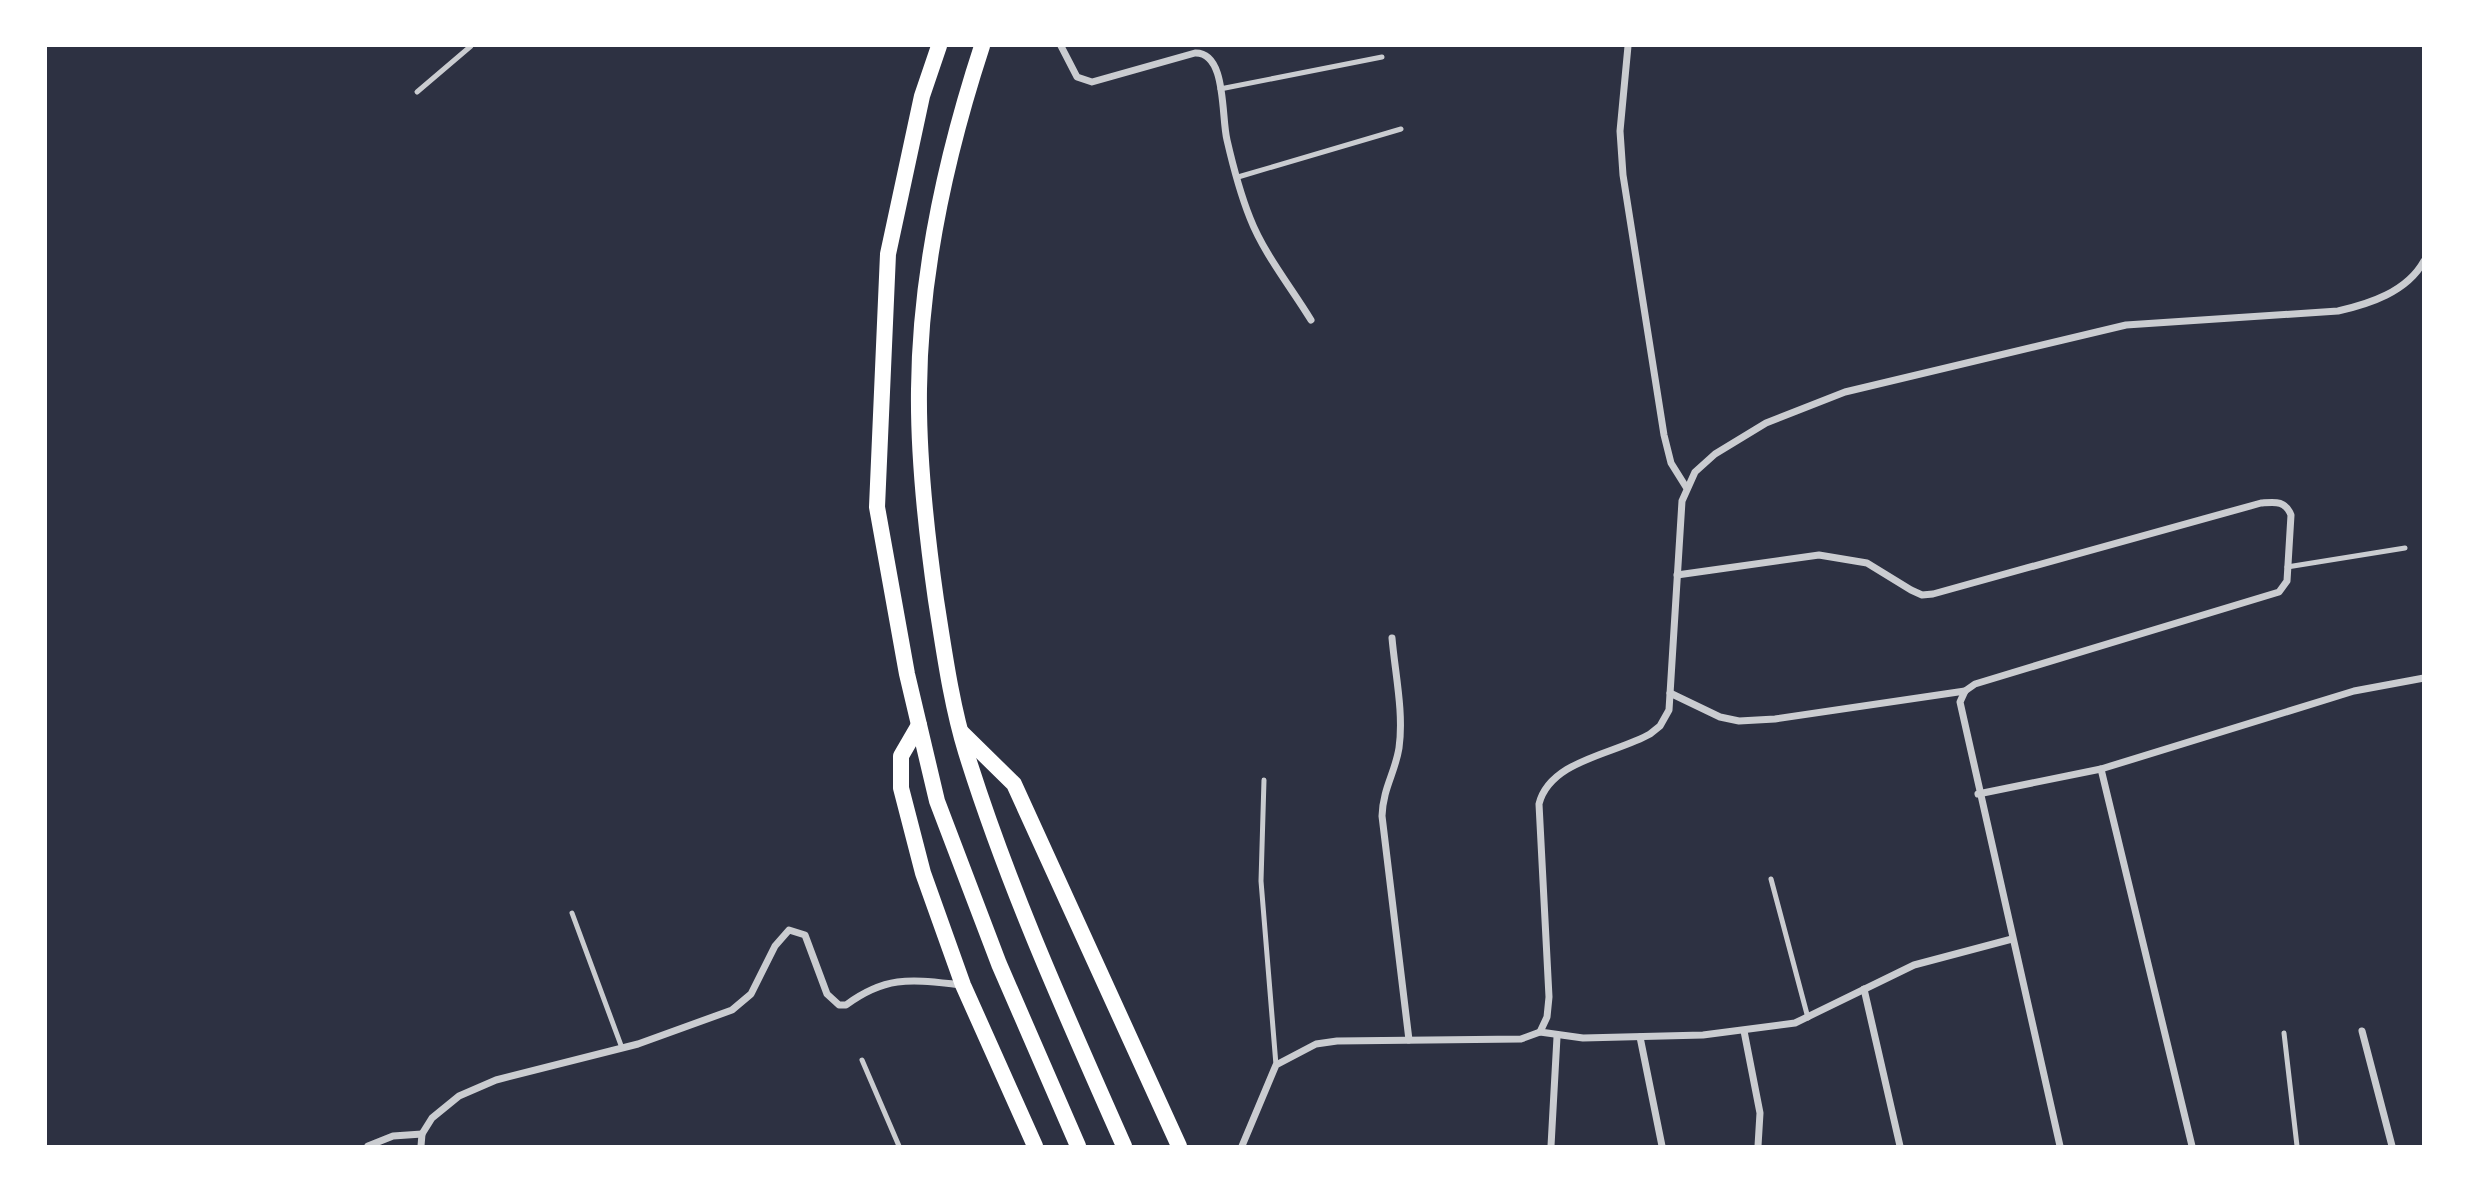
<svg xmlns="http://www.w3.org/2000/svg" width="2469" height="1192" font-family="Helvetica,sans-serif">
  <rect width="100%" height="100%" fill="#2d3142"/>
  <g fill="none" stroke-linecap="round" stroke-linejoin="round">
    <g stroke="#caccd0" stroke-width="5">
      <path d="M 1220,89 L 1382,57"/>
      <path d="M 417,92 L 471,46"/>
      <path d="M 1238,177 L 1401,129"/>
      <path d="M 2287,567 L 2405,548"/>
      <path d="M 1264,780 L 1261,881 L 1276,1065"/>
      <path d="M 1771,879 L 1808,1018"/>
      <path d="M 572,913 L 622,1048"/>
      <path d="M 2284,1033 L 2297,1146"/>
      <path d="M 862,1060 L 899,1146"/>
    </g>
    <g stroke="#caccd0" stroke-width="7">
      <path d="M 1061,46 L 1077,77 L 1092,82 L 1195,53 C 1227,52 1221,116 1227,140 C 1233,166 1240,193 1250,218 C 1264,254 1291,287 1311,320"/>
      <path d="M 1628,46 L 1620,131 L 1623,175 L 1664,435 L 1671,463 L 1686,487"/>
      <path d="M 1677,575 L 1819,555 L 1867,563 L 1911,590 L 1922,595 L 1933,594 L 2261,503 C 2275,502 2285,500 2291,515 L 2287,581 L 2279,592 L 1975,684 L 1965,691 L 1960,702 L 2060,1146"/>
      <path d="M 1392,638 C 1395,673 1404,713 1399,748 C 1395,773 1383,788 1382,816 L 1409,1040"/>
      <path d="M 1670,693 L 1720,717 L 1739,721 L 1775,719 L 1965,691"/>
      <path d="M 2101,769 L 2192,1146"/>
      <path d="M 1978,794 L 2101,769 L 2354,691 L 2424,678"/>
      <path d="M 1864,989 L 1900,1146"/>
      <path d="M 1744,1031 L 1760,1113 L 1758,1146"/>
      <path d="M 2362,1031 L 2392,1146"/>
      <path d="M 1540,1032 L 1583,1038 L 1703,1035 L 1795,1023 L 1914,965 L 2012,939"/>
      <path d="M 1640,1037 L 1662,1146"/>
      <path d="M 368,1146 L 393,1136 L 422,1134"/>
      <path d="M 421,1146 L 422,1134 L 432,1118 L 459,1096 L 496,1080 L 638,1044 L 732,1010 L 751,994 L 775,946 L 789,930 L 805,935 L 827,994 L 839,1005 L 846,1005 C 888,974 914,980 963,985"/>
      <path d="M 1242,1146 L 1276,1065 L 1316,1044 L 1337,1041 L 1521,1039 L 1540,1032 L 1547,1017 L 1549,997 L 1539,804 C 1550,760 1615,754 1650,734 L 1660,726 L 1669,710 L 1682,501 L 1695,472 L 1715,454 L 1766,423 L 1845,392 L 2126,325 L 2338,311 C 2369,304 2407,292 2424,261"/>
      <path d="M 1551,1146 L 1557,1037"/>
    </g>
    <g stroke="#fff" stroke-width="16">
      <path d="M 939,46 L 922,96 L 888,254 L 877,507 L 907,674 L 937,801 L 999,964 L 1078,1146"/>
      <path d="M 982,46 C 946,156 920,272 919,389 C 918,459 926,530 936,600 C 944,650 951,703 966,752 C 1008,887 1067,1017 1124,1146"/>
      <path d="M 919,725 L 901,756 L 901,788 L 923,873 L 963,985 L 1035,1146"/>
      <path d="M 962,733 L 1014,784 L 1179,1146"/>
    </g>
  </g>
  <rect width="2469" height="1192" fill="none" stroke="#ffffff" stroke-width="94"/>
</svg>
